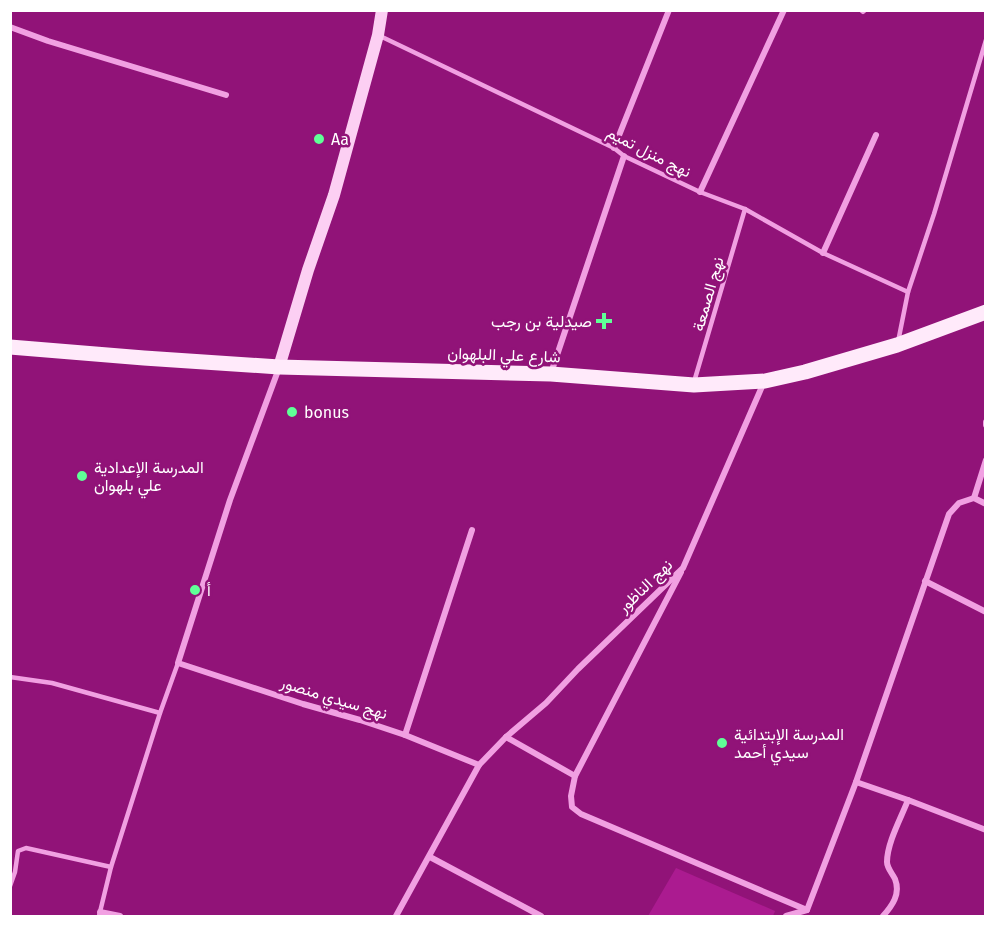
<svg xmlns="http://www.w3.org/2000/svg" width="996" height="927" font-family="'Fira Sans',Vazirmatn,sans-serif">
  <rect width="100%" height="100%" fill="#911378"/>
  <path fill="#ab1b90" d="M 676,868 L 775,911 L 773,916 L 648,916 Z"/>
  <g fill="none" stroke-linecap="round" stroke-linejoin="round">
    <g stroke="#f1a0e2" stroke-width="4.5">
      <path d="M 380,36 L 614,148 L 624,156 L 700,192 L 745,209 L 823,253 L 908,292"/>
      <path d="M 898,342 L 908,292 L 934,214 L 986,40"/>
      <path d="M 694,382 L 745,209"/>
      <path d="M 10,677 L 52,683 L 160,713"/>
      <path d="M 10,886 L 15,872 L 18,851 L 26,848 L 111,867"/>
      <path d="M 99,916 L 111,867 L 160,713 L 178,663"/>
    </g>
    <g stroke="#f1a0e2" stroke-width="6">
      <path d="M 862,10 L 863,11"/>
      <path d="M 10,27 L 48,41 L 226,95"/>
      <path d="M 614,148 L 669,10"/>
      <path d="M 700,192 L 784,10"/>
      <path d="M 823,253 L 876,135"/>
      <path d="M 279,368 L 230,500 L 178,663 L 303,704 L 360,720 L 405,735 L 479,765"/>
      <path d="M 551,373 L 624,156"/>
      <path d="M 986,422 L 986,425"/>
      <path d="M 974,498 L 986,460"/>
      <path d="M 681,572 L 575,776 L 571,796 L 572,807 L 581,814 L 807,910"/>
      <path d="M 925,581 L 986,612"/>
      <path d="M 405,735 L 472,530"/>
      <path d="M 506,737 L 575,776"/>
      <path d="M 856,782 L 908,800 L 986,830"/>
      <path d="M 430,857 L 541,916"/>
      <path d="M 100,912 L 120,916"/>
      <path d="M 396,916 L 479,765 L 506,737 L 546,703 L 578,669 L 683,568 L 764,382"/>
      <path d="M 786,916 L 807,910 L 856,782 L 949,514 L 959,503 L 974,498 L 986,504"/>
      <path d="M 883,916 C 892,906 901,894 895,879 C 892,873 887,868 887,862 C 887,843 901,818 908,800"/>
    </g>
    <path stroke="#fccff3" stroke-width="12" d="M 279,367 L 308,270 L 334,195 L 378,35 L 382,10"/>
    <path stroke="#ffeafa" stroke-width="15" d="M 10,347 L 144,358 L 279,367 L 551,374 L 694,385 L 765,381 L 805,372 L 897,345 L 986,312"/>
  </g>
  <g fill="#60ff97" stroke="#911378" stroke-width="2">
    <circle cx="319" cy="139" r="6"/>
    <path d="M601 312h6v6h6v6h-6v6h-6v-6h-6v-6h6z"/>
    <circle cx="292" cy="412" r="6"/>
    <circle cx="82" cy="476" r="6"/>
    <circle cx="195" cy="590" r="6"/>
    <circle cx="722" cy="743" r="6"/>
  </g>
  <g text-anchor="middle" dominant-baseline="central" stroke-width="5" stroke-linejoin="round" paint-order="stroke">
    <g font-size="16" fill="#fff" stroke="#911378" text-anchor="start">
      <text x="331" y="139">Aa</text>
      <text x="592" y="321" text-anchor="end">صيدلية بن رجب</text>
      <text x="304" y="412">bonus</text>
      <text x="94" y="467">المدرسة الإعدادية<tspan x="94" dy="18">علي بلهوان</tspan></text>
      <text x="207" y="590">أ</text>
      <text x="734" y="734">المدرسة الإبتدائية<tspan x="734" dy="18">سيدي أحمد</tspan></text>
    </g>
    <g font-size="16" fill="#fff" stroke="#911378">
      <text transform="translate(649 152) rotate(27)">نهج منزل تميم</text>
      <text transform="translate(708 294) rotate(-74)">نهج الصمعة</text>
      <text transform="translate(504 355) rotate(2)">شارع علي البلهوان</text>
      <text transform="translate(645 586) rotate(-44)">نهج الناظور</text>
      <text transform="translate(334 698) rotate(17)">نهج سيدي منصور</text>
    </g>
  </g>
  <rect width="996" height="927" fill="none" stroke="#ffffff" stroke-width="24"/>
</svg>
